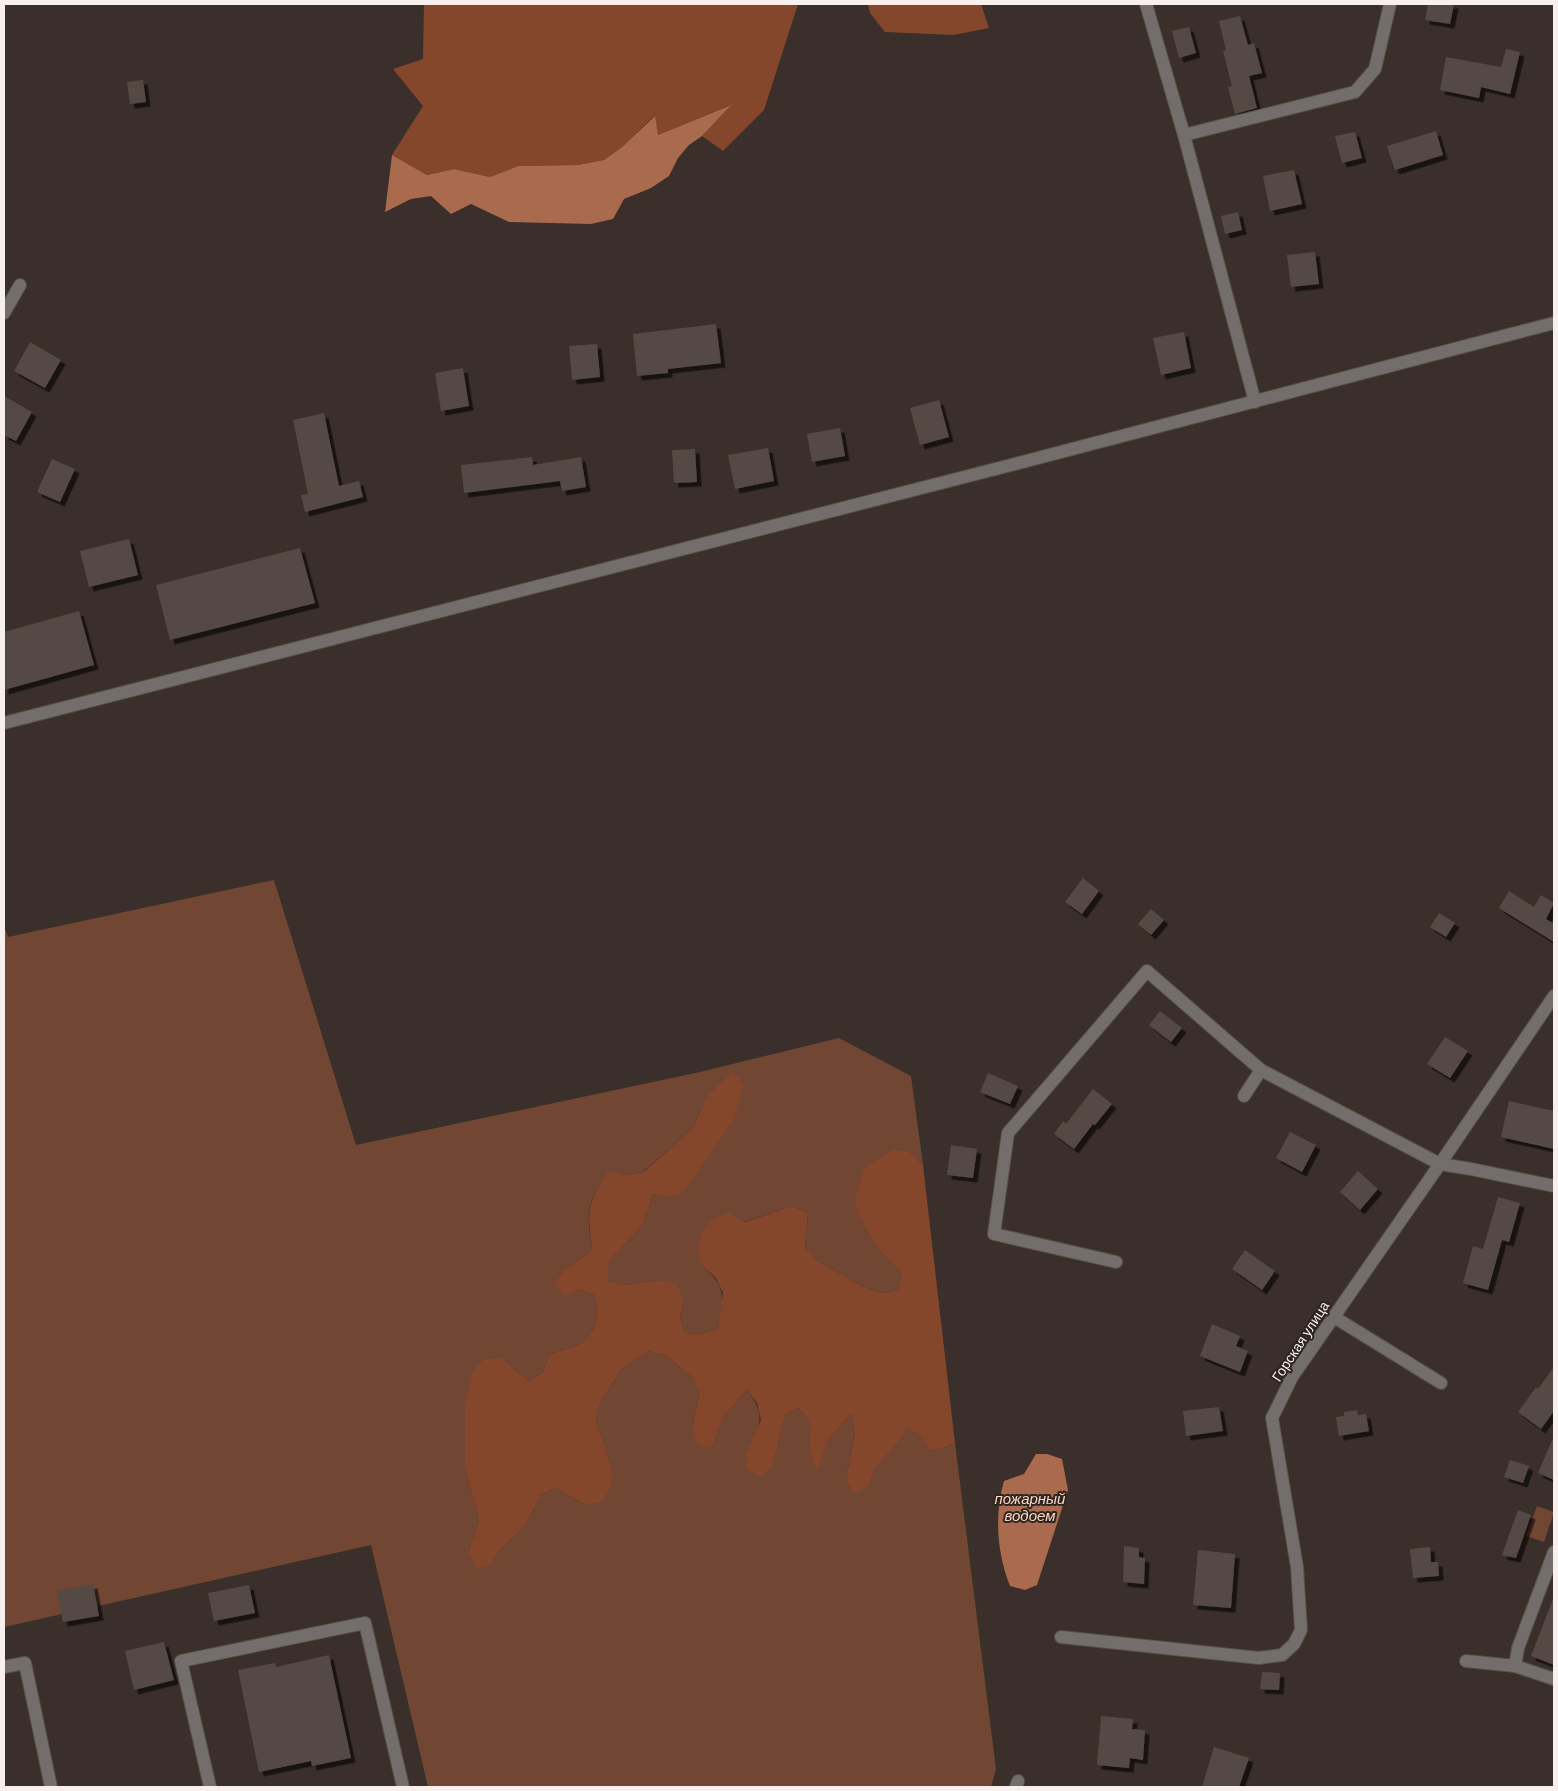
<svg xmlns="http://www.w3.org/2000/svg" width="1558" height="1791" font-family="Barlow,sans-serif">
  <defs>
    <filter id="shadow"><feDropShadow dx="4.5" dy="4.5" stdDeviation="0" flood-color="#0009"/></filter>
  </defs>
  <rect width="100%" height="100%" fill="#3a2f2a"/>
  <g fill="#714633">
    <path d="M 274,880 L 356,1145 L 700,1072 L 839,1038 L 911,1076 L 923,1165 L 910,1152 L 859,1216 L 876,1247 L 901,1273 L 898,1290 L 882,1293 L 864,1287 L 818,1261 L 805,1247 L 808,1213 L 792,1206 L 744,1222 L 702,1265 C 728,1289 723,1296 718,1328 L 702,1334 L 685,1333 L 680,1317 L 684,1300 L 660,1280 L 624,1285 L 608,1281 L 608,1262 L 643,1225 L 653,1194 L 669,1197 L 707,1096 L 694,1126 L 669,1150 L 642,1172 L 625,1175 L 608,1172 C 585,1205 587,1211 592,1251 L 565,1269 L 579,1290 L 594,1295 L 598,1312 L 593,1330 L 582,1343 L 549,1355 L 543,1372 L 528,1381 L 502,1358 L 465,1469 L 479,1519 L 469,1552 L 492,1564 L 501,1549 L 525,1526 L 541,1495 L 556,1488 L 585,1505 L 613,1471 L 596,1419 L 601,1401 L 621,1370 L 649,1351 L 665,1355 L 692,1377 L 699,1394 L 692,1427 L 712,1448 L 724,1416 L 747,1390 C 768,1418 759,1424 746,1452 L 773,1465 L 785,1415 L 799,1408 L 809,1421 L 810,1454 L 817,1470 L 829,1439 L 851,1414 L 855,1430 L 846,1480 L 869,1486 L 875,1468 L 899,1442 L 907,1426 L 921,1436 L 929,1451 L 941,1449 L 955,1443 L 996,1769 L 991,1787 L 428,1787 L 371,1545 L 4,1627 L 4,925 L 8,937 Z"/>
    <path d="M 1537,1506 L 1554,1512 L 1544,1542 L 1526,1536 Z"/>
  </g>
  <g fill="#84472c">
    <path d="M 424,4 L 798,4 L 764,110 L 723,151 L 702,136 L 730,105 L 658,135 L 654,116 L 622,147 L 604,160 L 578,165 L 518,166 L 490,177 L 454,169 L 427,175 L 392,155 L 423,106 L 393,69 L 423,59 Z"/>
    <path d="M 868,4 L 981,4 L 989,28 L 953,35 L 885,32 L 870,13 Z"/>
    <path d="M 733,1072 L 744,1085 L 734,1119 L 684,1192 L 669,1197 L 653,1194 L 643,1225 L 608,1262 L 608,1281 L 624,1285 L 660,1280 L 677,1284 L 684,1300 L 680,1317 L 685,1333 L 702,1334 L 718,1328 L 723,1293 L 716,1278 L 702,1265 L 697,1249 L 702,1232 L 712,1219 L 728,1213 L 745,1222 L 792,1206 L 808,1213 L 805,1247 L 818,1261 L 864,1287 L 882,1293 L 898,1290 L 901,1273 L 876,1247 L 859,1216 L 855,1200 L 864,1168 L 893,1149 L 910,1152 L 923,1165 L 955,1443 L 941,1449 L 929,1451 L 921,1436 L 907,1427 L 899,1442 L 875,1468 L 869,1486 L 855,1494 L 846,1480 L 855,1431 L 851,1414 L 829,1439 L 817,1471 L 810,1454 L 809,1421 L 799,1408 L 785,1415 L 773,1465 L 761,1477 L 746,1469 L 746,1452 L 761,1420 L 757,1403 L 747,1390 L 724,1416 L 712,1448 L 697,1444 L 692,1427 L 699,1394 L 692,1377 L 665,1355 L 649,1351 L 621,1370 L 601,1401 L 596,1419 L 613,1471 L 611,1487 L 602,1502 L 585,1505 L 556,1488 L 541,1495 L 525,1526 L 501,1549 L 492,1564 L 477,1569 L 469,1552 L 479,1519 L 465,1469 L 465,1403 L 473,1371 L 484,1359 L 502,1358 L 528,1381 L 543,1372 L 549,1355 L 582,1343 L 593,1330 L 598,1312 L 594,1295 L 579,1290 L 564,1296 L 555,1283 L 565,1269 L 592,1251 C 588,1211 585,1206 608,1171 L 625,1175 L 643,1172 L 669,1150 L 694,1126 L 707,1096 Z"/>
  </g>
  <g fill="#aa6a4e">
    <path d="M 731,105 L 702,136 L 689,145 L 678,158 L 669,176 L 651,188 L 624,199 L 613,219 L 591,224 L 509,222 L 471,204 L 451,214 L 431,196 L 411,199 L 385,212 L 392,155 L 427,175 L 454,169 L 490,177 L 518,166 L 578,165 L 604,160 L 622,147 L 655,116 L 658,135 Z"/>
    <path d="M 1036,1454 L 1047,1454 L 1062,1459 L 1068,1490 L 1037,1585 L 1025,1590 L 1010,1586 C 997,1553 994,1515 1004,1481 L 1024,1474 Z"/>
  </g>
  <g fill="#554944" filter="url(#shadow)">
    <path d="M 1428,4 L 1454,4 L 1450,24 L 1425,20 Z"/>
    <path d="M 1240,16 L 1248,45 L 1254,43 L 1262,73 L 1249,76 L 1257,108 L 1235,114 L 1228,87 L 1232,86 L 1223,51 L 1226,50 L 1219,21 Z"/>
    <path d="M 1189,27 L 1196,53 L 1179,58 L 1172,31 Z"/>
    <path d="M 1506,49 L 1520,52 L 1510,94 L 1481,87 L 1479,98 L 1440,90 L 1446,57 L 1501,67 Z"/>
    <path d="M 143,80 L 146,102 L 130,104 L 127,82 Z"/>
    <path d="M 1436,131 L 1443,155 L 1395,170 L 1387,146 Z"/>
    <path d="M 1355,132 L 1362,158 L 1342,163 L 1335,136 Z"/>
    <path d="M 1294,170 L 1302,204 L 1270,211 L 1263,176 Z"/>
    <path d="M 1238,212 L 1242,230 L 1225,234 L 1221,216 Z"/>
    <path d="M 1315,252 L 1319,284 L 1291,287 L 1287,255 Z"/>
    <path d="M 716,324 L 721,363 L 668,369 L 668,373 L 637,376 L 633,334 Z"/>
    <path d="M 1184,332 L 1191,368 L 1161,375 L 1153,338 Z"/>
    <path d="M 30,342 L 61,360 L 45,388 L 14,371 Z"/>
    <path d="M 597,344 L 600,377 L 572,380 L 569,346 Z"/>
    <path d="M 463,368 L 469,406 L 441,411 L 435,373 Z"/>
    <path d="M 4,396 L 32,412 L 16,441 L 4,435 Z"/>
    <path d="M 939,400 L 949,437 L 920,445 L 910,408 Z"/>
    <path d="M 324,413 L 339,486 L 359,481 L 363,497 L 305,512 L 301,495 L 308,494 L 293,420 Z"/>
    <path d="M 840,428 L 845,456 L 812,462 L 807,434 Z"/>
    <path d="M 768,448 L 774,481 L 735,489 L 728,455 Z"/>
    <path d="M 695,449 L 697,482 L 674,483 L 672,450 Z"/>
    <path d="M 532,457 L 533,465 L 581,457 L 586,487 L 562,491 L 560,481 L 464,493 L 461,465 Z"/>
    <path d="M 52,459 L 75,469 L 60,502 L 37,492 Z"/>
    <path d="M 129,539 L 138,575 L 89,587 L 80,551 Z"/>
    <path d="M 300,548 L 315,603 L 170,640 L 156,585 Z"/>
    <path d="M 79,611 L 94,665 L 4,690 L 4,632 Z"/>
    <path d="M 1083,878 L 1099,891 L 1082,914 L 1065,902 Z"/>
    <path d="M 1509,891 L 1534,907 L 1541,895 L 1554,903 L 1546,919 L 1554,924 L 1554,942 L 1499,908 Z"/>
    <path d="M 1151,909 L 1164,920 L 1151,935 L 1138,924 Z"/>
    <path d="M 1439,913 L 1455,923 L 1446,937 L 1430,927 Z"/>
    <path d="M 1160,1011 L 1182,1028 L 1171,1042 L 1149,1025 Z"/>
    <path d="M 1445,1037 L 1468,1051 L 1450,1078 L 1427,1064 Z"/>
    <path d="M 988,1073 L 1018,1086 L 1010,1104 L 980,1092 Z"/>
    <path d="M 1093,1089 L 1112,1104 L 1095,1125 L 1093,1124 L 1074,1149 L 1054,1134 L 1063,1121 L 1066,1124 Z"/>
    <path d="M 1509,1101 L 1554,1111 L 1554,1149 L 1501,1137 Z"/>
    <path d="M 1290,1132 L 1316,1145 L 1302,1172 L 1276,1158 Z"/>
    <path d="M 951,1145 L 977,1149 L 973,1178 L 947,1175 Z"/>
    <path d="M 1358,1171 L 1378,1189 L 1360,1210 L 1340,1192 Z"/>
    <path d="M 1498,1197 L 1520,1203 L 1509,1242 L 1502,1240 L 1488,1290 L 1463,1283 L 1473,1246 L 1483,1249 Z"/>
    <path d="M 1245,1250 L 1275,1271 L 1262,1290 L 1232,1269 Z"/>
    <path d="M 1212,1324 L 1240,1336 L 1236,1346 L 1248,1351 L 1240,1372 L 1200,1356 Z"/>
    <path d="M 1554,1367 L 1554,1411 L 1541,1429 L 1518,1412 L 1536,1387 L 1538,1389 Z"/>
    <path d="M 1219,1407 L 1223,1431 L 1186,1436 L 1183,1411 Z"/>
    <path d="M 1357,1410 L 1358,1415 L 1366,1414 L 1369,1431 L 1339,1436 L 1336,1417 L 1344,1416 L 1344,1412 Z"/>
    <path d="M 1554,1436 L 1554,1480 L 1538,1473 Z"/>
    <path d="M 1510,1460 L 1529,1466 L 1523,1483 L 1504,1477 Z"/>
    <path d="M 1518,1510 L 1531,1515 L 1516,1558 L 1502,1555 Z"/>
    <path d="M 1124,1546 L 1139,1548 L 1139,1557 L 1145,1558 L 1144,1584 L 1123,1582 Z"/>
    <path d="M 1430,1547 L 1431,1562 L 1438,1562 L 1439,1576 L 1413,1578 L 1410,1549 Z"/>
    <path d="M 1198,1550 L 1235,1554 L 1231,1608 L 1193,1605 Z"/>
    <path d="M 93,1584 L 99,1616 L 63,1622 L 57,1591 Z"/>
    <path d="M 249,1585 L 255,1613 L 214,1621 L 208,1593 Z"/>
    <path d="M 1553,1599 L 1554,1599 L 1554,1665 L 1531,1656 Z"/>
    <path d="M 164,1642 L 174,1680 L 134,1690 L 125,1651 Z"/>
    <path d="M 329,1655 L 351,1758 L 312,1766 L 311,1761 L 259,1772 L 238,1670 L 275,1663 L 276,1667 Z"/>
    <path d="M 1262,1672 L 1280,1673 L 1279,1690 L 1260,1689 Z"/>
    <path d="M 1101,1716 L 1133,1719 L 1132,1729 L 1145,1730 L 1143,1760 L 1130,1758 L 1129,1768 L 1097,1765 Z"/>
    <path d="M 1214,1747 L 1249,1758 L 1239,1787 L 1202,1787 Z"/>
  </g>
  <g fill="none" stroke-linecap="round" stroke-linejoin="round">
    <g stroke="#584e49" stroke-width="14">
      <g id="minor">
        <path d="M 1146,4 L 1184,135 L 1255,402"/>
        <path d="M 1184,135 L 1355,92 L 1375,69 L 1390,4"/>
        <path d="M 4,313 L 20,285"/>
        <path d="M 4,723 L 1015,464 L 1554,323"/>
        <path d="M 1244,1096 L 1261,1070"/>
        <path d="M 1116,1262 L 994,1234 L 1008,1133 L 1147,971 L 1261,1070 L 1440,1164 L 1471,1169 L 1554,1186"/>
        <path d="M 1334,1317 L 1441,1383"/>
        <path d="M 1061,1637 L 1259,1658 L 1282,1655 L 1294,1644 L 1301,1630 L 1297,1567 L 1272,1418 L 1292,1377 L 1440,1164 L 1554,996"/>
        <path d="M 1466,1661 L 1515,1666 L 1554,1679"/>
        <path d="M 1515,1666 L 1518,1648 L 1554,1552"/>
        <path d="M 4,1667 L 25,1663 L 51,1787"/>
        <path d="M 210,1787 L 181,1661 L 365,1623 L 403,1787"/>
        <path d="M 1016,1787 L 1018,1781"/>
      </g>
    </g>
    <use href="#minor" stroke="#736d6b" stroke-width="12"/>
  </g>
  <g text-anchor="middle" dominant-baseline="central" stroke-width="4" stroke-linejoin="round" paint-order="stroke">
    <g font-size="14" fill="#f7f0ed" stroke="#2f2520">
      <text transform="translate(1300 1341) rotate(-57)">Горская улица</text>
    </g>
    <g font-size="15" font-style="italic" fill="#fad3c3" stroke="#2f2520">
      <text x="1030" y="1498">пожарный<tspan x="1030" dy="17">водоем</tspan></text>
    </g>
  </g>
  <rect width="1558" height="1791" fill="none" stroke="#f7f0ed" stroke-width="10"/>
</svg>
